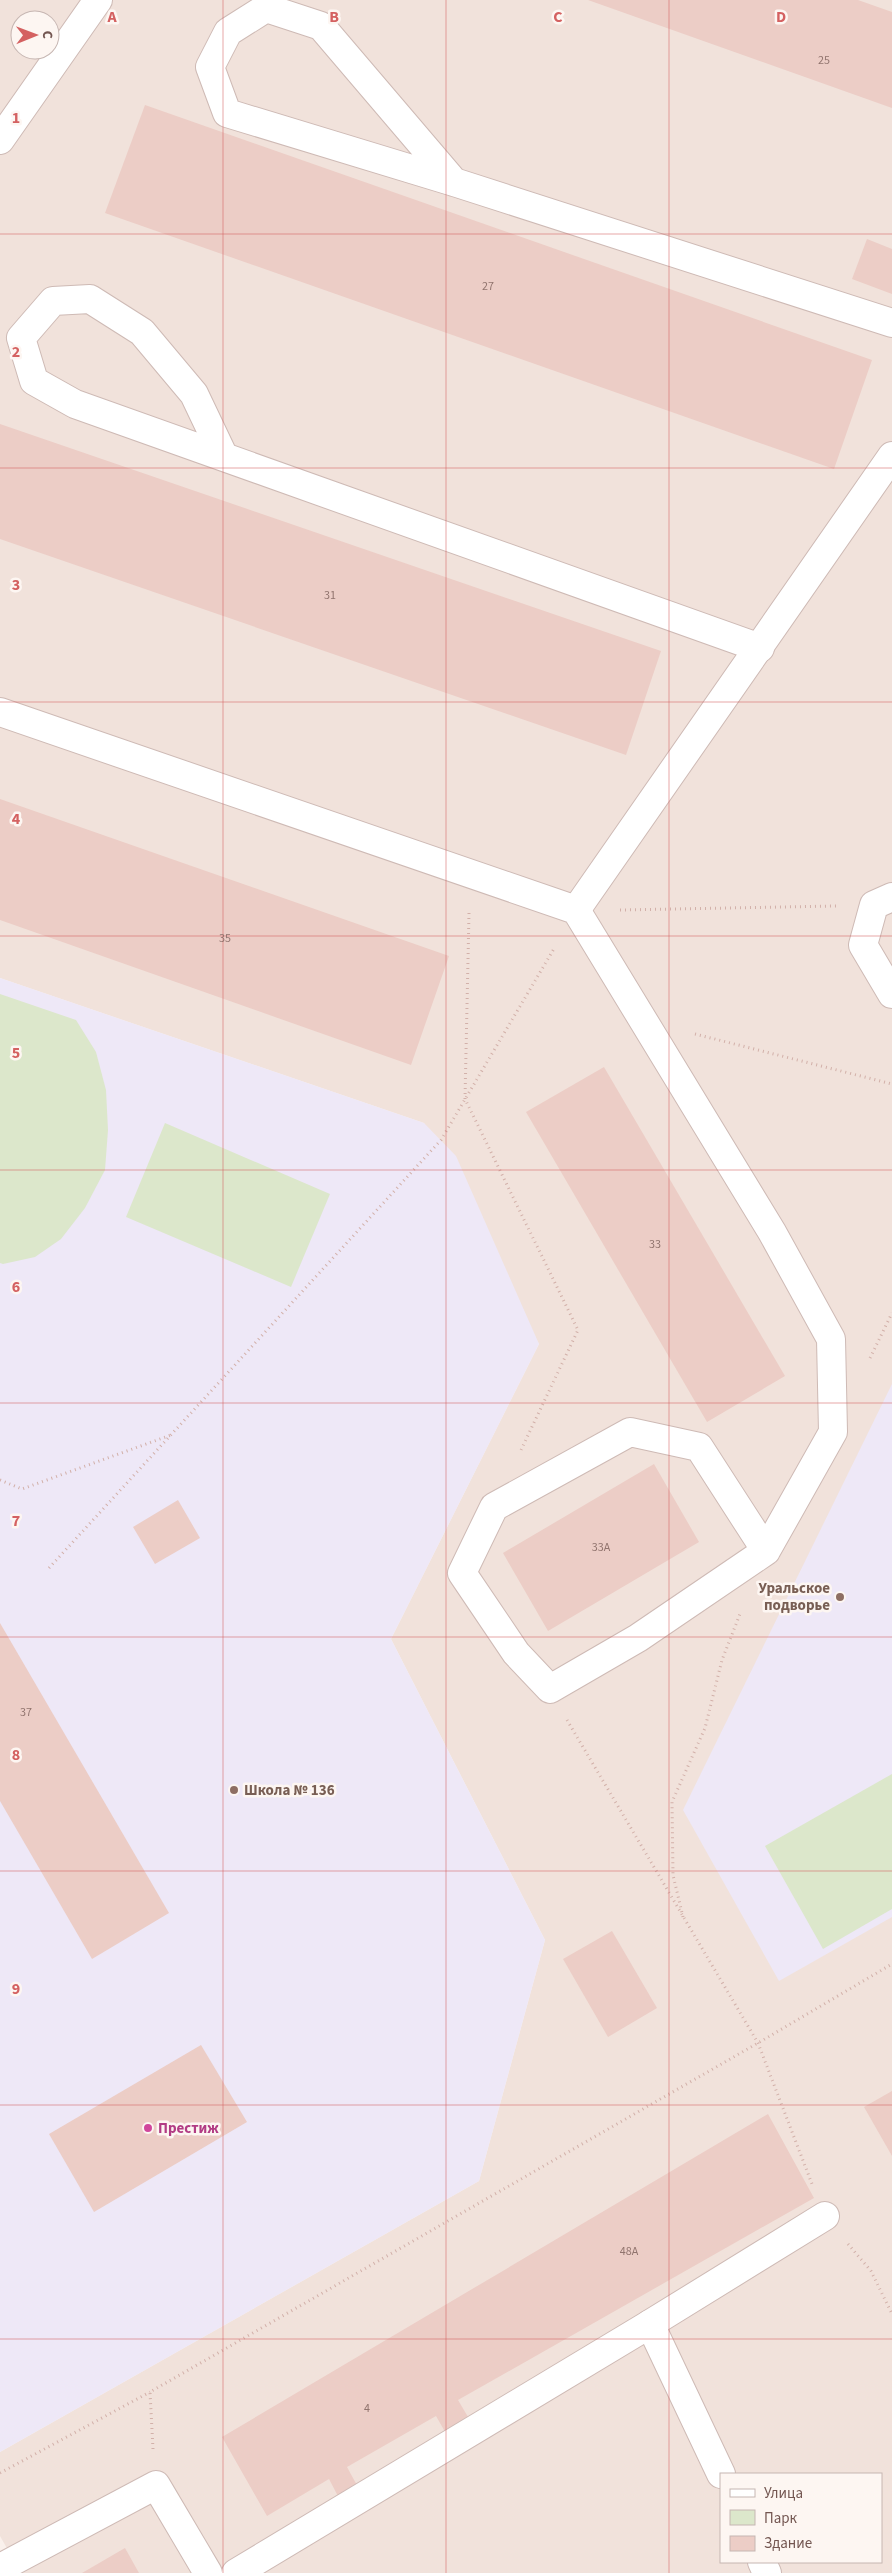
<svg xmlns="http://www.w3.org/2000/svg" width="892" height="2573" font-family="'Source Sans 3',sans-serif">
  <rect width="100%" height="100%" fill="#faf1ec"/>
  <path fill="#f1e2db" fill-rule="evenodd" d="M 0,0 L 892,0 L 892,2573 L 21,2573 L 0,2536 L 0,2452 L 479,2181 L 545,1940 L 391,1639 L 539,1344 L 424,1123 L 0,978 ZM 20,20 L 50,20 L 50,50 L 20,50 ZM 721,2474 L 881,2474 L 881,2562 L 721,2562 Z"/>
  <g fill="#eee8f7">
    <path d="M 0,978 L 424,1123 L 456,1156 L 539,1344 L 391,1639 L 545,1940 L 479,2181 L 0,2452 Z"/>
    <path d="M 892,1384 L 892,1917 L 779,1981 L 683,1810 Z"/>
  </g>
  <g fill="#dce7cb">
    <path d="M 0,994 L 76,1020 L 96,1052 L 106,1090 L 108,1130 L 105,1170 L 85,1208 L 61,1239 L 35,1257 L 3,1264 L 0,1263 Z"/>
    <path d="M 165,1123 L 330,1194 L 291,1287 L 126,1217 Z"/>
    <path d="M 892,1774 L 892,1909 L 823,1949 L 765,1846 Z"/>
  </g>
  <g fill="#eccdc6">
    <path d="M 588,0 L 858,0 L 892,12 L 892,108 Z"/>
    <path d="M 145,105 L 872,360 L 834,469 L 105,213 Z"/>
    <path d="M 867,239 L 892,249 L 892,294 L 852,279 Z"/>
    <path d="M 0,424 L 661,651 L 626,755 L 0,539 Z"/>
    <path d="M 0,799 L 449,956 L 411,1065 L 0,920 Z"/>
    <path d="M 604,1067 L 785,1376 L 707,1422 L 526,1112 Z"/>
    <path d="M 654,1464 L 699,1542 L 548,1631 L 503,1553 Z"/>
    <path d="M 178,1500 L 200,1538 L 155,1564 L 133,1527 Z"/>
    <path d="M 0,1623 L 169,1913 L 92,1959 L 0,1801 Z"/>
    <path d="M 612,1931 L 657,2008 L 608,2037 L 563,1959 Z"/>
    <path d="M 201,2045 L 247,2122 L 94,2212 L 49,2134 Z"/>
    <path d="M 892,2091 L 892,2156 L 864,2107 Z"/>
    <path d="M 768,2114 L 814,2198 L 458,2400 L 471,2422 L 448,2437 L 436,2416 L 347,2467 L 359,2489 L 340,2500 L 329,2479 L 267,2516 L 222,2437 Z"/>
    <path d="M 125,2548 L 139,2573 L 82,2573 Z"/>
  </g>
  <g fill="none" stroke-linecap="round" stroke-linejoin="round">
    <g stroke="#cebab5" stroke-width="30">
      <g id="minor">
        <path d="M 0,140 L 98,0"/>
        <path d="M 454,182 L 321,26 L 266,8 L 228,32 L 210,67 L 227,113 L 454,182 L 892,323"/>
        <path d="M 224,457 L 194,394 L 142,332 L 90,299 L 53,301 L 21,338 L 34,381 L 75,404 L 760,648"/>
        <path d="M 0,712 L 576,910 L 772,1232 L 831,1339 L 833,1432 L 766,1551 L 638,1638 L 550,1689 L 516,1653 L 462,1573 L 494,1507 L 630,1432 L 699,1447 L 766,1551"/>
        <path d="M 892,897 L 874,905 L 863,945 L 892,994"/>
        <path d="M 576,910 L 892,456"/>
        <path d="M 650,2324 L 825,2216"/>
        <path d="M 762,2562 L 767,2573"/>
        <path d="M 0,2568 L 156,2485 L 208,2573"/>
        <path d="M 236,2573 L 650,2324 L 721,2474"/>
      </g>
    </g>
    <g stroke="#d2b0a9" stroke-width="3" stroke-dasharray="1 4" stroke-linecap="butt">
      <path d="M 620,910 L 836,906"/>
      <path d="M 469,913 L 465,1099 L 578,1330 L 521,1450"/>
      <path d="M 695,1034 L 892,1084"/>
      <path d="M 870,1358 L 892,1313"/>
      <path d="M 0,1480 L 22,1489 L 171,1435"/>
      <path d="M 49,1568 L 441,1140 L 555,947"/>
      <path d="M 567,1720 L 758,2043 L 812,2184"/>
      <path d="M 683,1917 L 673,1875 L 672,1802 L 705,1728 L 722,1660 L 740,1614"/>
      <path d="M 848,2244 L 871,2271 L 892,2314"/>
      <path d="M 153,2449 L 150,2392 L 758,2043 L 892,1964"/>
      <path d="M 0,2473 L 150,2392"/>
    </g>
    <use href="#minor" stroke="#fff" stroke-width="28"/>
  </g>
  <path fill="none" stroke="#d46161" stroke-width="1" stroke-opacity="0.55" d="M 223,0 L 223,2573M 446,0 L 446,2573M 669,0 L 669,2573M 0,234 L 892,234M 0,468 L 892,468M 0,702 L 892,702M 0,936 L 892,936M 0,1170 L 892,1170M 0,1403 L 892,1403M 0,1637 L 892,1637M 0,1871 L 892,1871M 0,2105 L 892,2105M 0,2339 L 892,2339"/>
  <g fill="#8d6e63" stroke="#fdf6f2" stroke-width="2">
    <circle cx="840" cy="1597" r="5"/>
    <circle cx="234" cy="1790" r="5"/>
  </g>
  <circle fill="#d1479c" stroke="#fdf6f2" stroke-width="2" cx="148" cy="2128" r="5"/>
  <g text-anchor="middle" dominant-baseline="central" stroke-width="5" stroke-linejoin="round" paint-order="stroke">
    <g font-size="12" fill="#91746e">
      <text x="824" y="60">25</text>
      <text x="488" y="286">27</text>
      <text x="330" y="595">31</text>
      <text x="225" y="938">35</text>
      <text x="655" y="1244">33</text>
      <text x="601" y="1547">33А</text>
      <text x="26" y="1712">37</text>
      <text x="629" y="2251">48А</text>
      <text x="367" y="2408">4</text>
    </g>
    <g font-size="15" font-weight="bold" fill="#785e54" stroke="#fdf6f2" text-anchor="end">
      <text x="830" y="1588">Уральское<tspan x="830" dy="17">подворье</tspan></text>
      <text x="244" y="1790" text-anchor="start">Школа № 136</text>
    </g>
    <g font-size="15" font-weight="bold" fill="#b23c85" stroke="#fdf6f2" text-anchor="start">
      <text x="158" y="2128">Престиж</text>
    </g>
  </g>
  <g font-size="16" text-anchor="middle" font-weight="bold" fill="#d46161" stroke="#fdf6f2" stroke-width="5" stroke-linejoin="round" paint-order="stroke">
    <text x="112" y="22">A</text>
    <text x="334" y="22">B</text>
    <text x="558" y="22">C</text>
    <text x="781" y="22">D</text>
    <text x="16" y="123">1</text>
    <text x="16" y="357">2</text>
    <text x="16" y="590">3</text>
    <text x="16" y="824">4</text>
    <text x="16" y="1058">5</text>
    <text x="16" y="1292">6</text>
    <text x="16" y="1526">7</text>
    <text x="16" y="1760">8</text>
    <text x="16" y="1994">9</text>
  </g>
  <rect x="720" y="2473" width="162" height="90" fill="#fdf6f2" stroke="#c6b6b2"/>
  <rect x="730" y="2489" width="25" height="8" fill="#ffffff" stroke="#c6b6b2"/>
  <text x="764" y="2498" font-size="15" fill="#735651">Улица</text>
  <rect x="730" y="2510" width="25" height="15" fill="#dce7cb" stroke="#c6b6b2"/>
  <text x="764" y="2523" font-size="15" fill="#735651">Парк</text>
  <rect x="730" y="2536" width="25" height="15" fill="#eccdc6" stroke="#c6b6b2"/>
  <text x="764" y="2548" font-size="15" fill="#735651">Здание</text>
  <g transform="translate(35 35) rotate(89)"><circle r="24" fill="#fdf6f2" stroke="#c6b6b2"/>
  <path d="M0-4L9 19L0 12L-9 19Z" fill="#d46161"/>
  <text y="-8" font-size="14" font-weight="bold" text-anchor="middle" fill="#735651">С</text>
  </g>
</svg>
